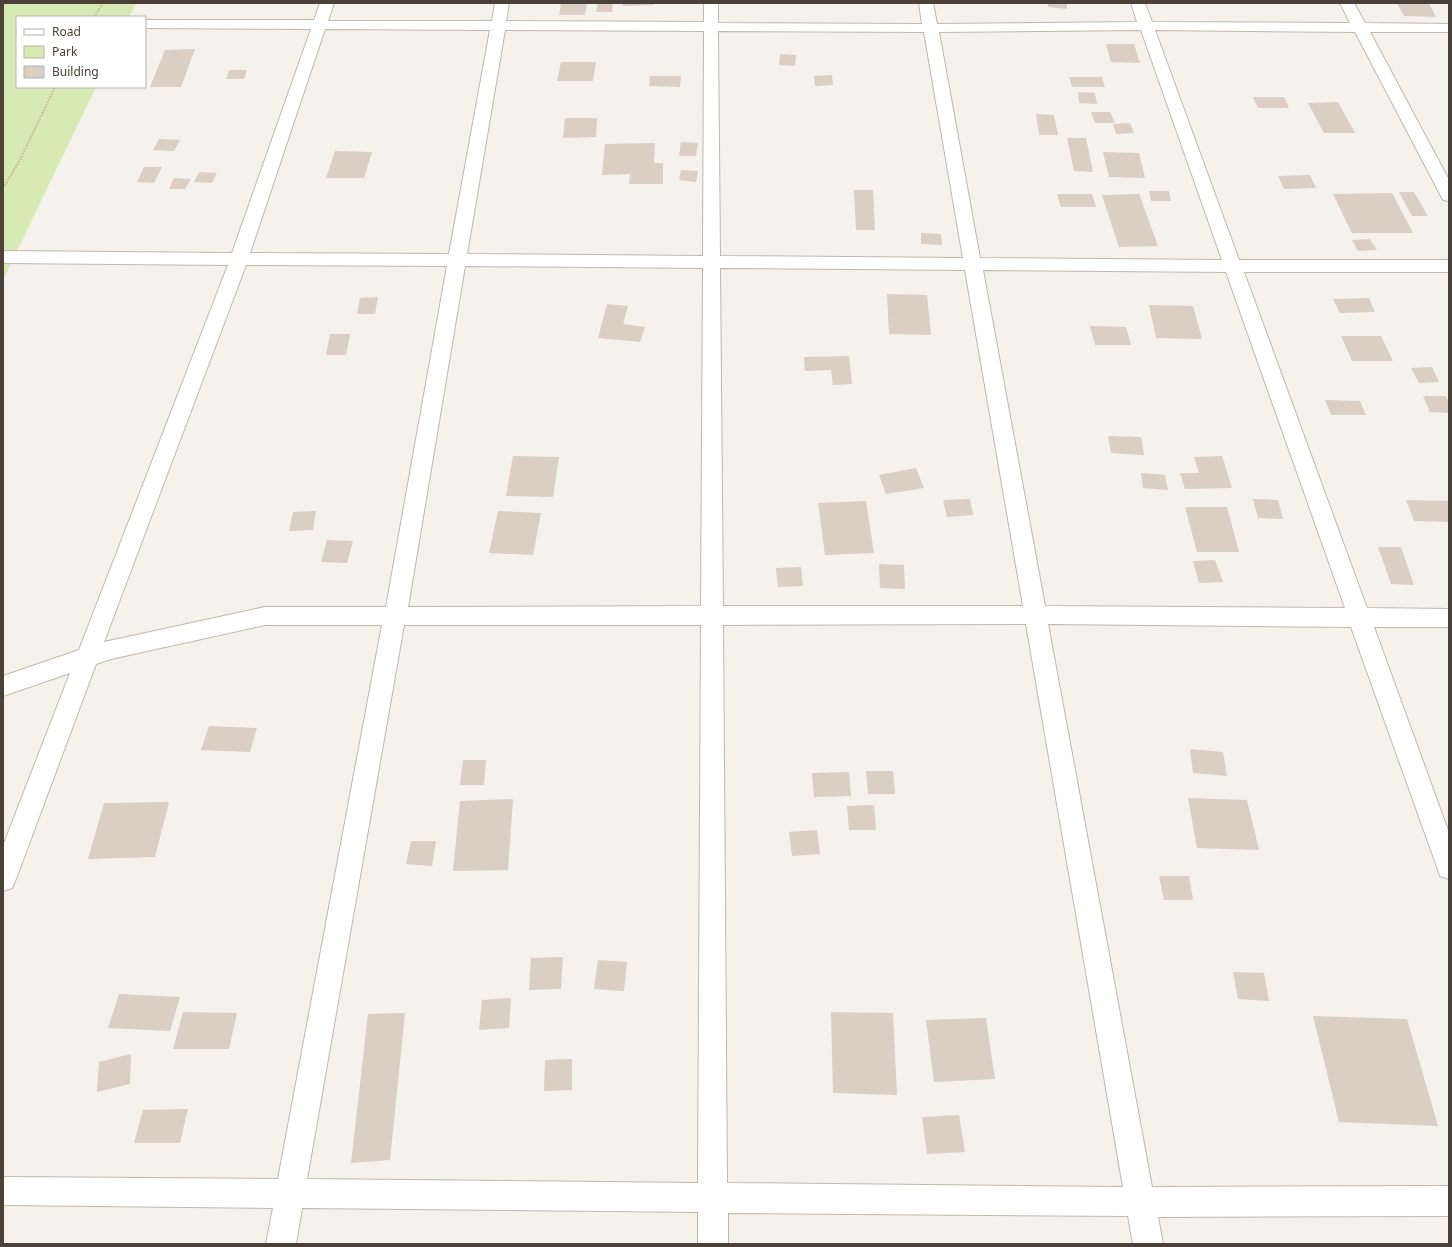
<svg xmlns="http://www.w3.org/2000/svg" width="1452" height="1247" font-family="'Noto Sans',sans-serif">
  <rect width="100%" height="100%" fill="#f5f1eb"/>
  <path fill="#d8eab3" d="M 3,3 L 136,3 L 129,17 L 17,17 L 17,87 L 96,87 L 3,280 Z"/>
  <g fill="#dbcec3">
    <path d="M 561,3 L 587,3 L 585,15 L 559,15 Z"/>
    <path d="M 598,3 L 613,3 L 612,12 L 596,12 Z"/>
    <path d="M 623,3 L 654,3 L 654,5 L 623,6 Z"/>
    <path d="M 1048,3 L 1067,3 L 1067,9 L 1048,7 Z"/>
    <path d="M 1397,3 L 1429,3 L 1436,17 L 1404,16 Z"/>
    <path d="M 1106,44 L 1134,44 L 1140,63 L 1111,62 Z"/>
    <path d="M 195,49 L 181,87 L 150,87 L 165,50 Z"/>
    <path d="M 780,54 L 796,55 L 795,66 L 779,65 Z"/>
    <path d="M 561,62 L 596,62 L 593,81 L 557,81 Z"/>
    <path d="M 229,70 L 247,70 L 244,79 L 226,79 Z"/>
    <path d="M 832,75 L 833,85 L 815,86 L 814,76 Z"/>
    <path d="M 650,76 L 681,76 L 680,87 L 649,86 Z"/>
    <path d="M 1069,77 L 1102,77 L 1105,87 L 1072,87 Z"/>
    <path d="M 1078,92 L 1095,93 L 1097,104 L 1079,103 Z"/>
    <path d="M 1253,97 L 1284,97 L 1289,108 L 1258,108 Z"/>
    <path d="M 1338,102 L 1355,133 L 1324,133 L 1308,103 Z"/>
    <path d="M 1091,112 L 1110,112 L 1115,123 L 1095,123 Z"/>
    <path d="M 1036,114 L 1054,115 L 1058,135 L 1039,135 Z"/>
    <path d="M 565,118 L 597,118 L 596,137 L 563,138 Z"/>
    <path d="M 1130,123 L 1134,133 L 1116,134 L 1113,124 Z"/>
    <path d="M 1067,138 L 1086,138 L 1093,172 L 1074,171 Z"/>
    <path d="M 159,139 L 180,140 L 174,151 L 153,150 Z"/>
    <path d="M 681,142 L 698,143 L 696,156 L 679,156 Z"/>
    <path d="M 655,143 L 654,163 L 663,163 L 663,184 L 629,184 L 630,174 L 602,175 L 605,144 Z"/>
    <path d="M 335,151 L 372,152 L 364,178 L 326,178 Z"/>
    <path d="M 1103,152 L 1139,153 L 1145,178 L 1109,177 Z"/>
    <path d="M 144,167 L 162,167 L 154,183 L 137,182 Z"/>
    <path d="M 681,170 L 698,171 L 696,182 L 679,180 Z"/>
    <path d="M 199,172 L 217,173 L 212,183 L 194,182 Z"/>
    <path d="M 1310,175 L 1316,188 L 1284,189 L 1278,176 Z"/>
    <path d="M 174,178 L 191,179 L 185,189 L 169,189 Z"/>
    <path d="M 854,190 L 873,190 L 875,230 L 856,230 Z"/>
    <path d="M 1149,191 L 1169,191 L 1171,201 L 1151,201 Z"/>
    <path d="M 1399,192 L 1414,192 L 1428,216 L 1412,216 Z"/>
    <path d="M 1392,193 L 1413,233 L 1352,233 L 1333,194 Z"/>
    <path d="M 1057,194 L 1092,194 L 1096,207 L 1061,207 Z"/>
    <path d="M 1139,194 L 1158,246 L 1119,247 L 1102,195 Z"/>
    <path d="M 921,233 L 941,234 L 942,245 L 921,244 Z"/>
    <path d="M 1370,239 L 1377,250 L 1358,251 L 1352,240 Z"/>
    <path d="M 887,294 L 927,295 L 931,335 L 889,334 Z"/>
    <path d="M 378,297 L 375,314 L 357,314 L 360,298 Z"/>
    <path d="M 1369,298 L 1375,312 L 1340,313 L 1333,299 Z"/>
    <path d="M 607,304 L 628,306 L 623,324 L 645,327 L 640,342 L 598,338 Z"/>
    <path d="M 1149,305 L 1193,306 L 1202,339 L 1156,338 Z"/>
    <path d="M 1090,326 L 1126,327 L 1131,345 L 1095,345 Z"/>
    <path d="M 330,334 L 350,334 L 346,355 L 326,355 Z"/>
    <path d="M 1341,336 L 1381,336 L 1393,361 L 1352,361 Z"/>
    <path d="M 849,356 L 852,384 L 833,385 L 831,370 L 805,371 L 804,357 Z"/>
    <path d="M 1432,367 L 1439,382 L 1419,383 L 1411,368 Z"/>
    <path d="M 1423,396 L 1446,396 L 1449,403 L 1449,413 L 1430,412 Z"/>
    <path d="M 1325,400 L 1360,401 L 1366,415 L 1331,415 Z"/>
    <path d="M 1108,436 L 1141,437 L 1144,455 L 1111,453 Z"/>
    <path d="M 513,456 L 559,457 L 553,497 L 506,496 Z"/>
    <path d="M 1222,456 L 1232,488 L 1185,489 L 1180,473 L 1199,473 L 1194,457 Z"/>
    <path d="M 916,468 L 924,488 L 886,494 L 879,475 Z"/>
    <path d="M 1141,473 L 1165,475 L 1168,490 L 1143,488 Z"/>
    <path d="M 970,499 L 973,515 L 947,517 L 943,500 Z"/>
    <path d="M 1253,499 L 1278,500 L 1283,519 L 1258,518 Z"/>
    <path d="M 1406,500 L 1449,501 L 1449,522 L 1414,521 Z"/>
    <path d="M 866,501 L 874,553 L 825,555 L 818,503 Z"/>
    <path d="M 1185,507 L 1227,507 L 1239,552 L 1197,552 Z"/>
    <path d="M 316,511 L 313,530 L 289,531 L 293,512 Z"/>
    <path d="M 498,511 L 541,513 L 533,555 L 489,553 Z"/>
    <path d="M 327,540 L 353,541 L 347,563 L 321,562 Z"/>
    <path d="M 1378,547 L 1401,547 L 1414,585 L 1391,584 Z"/>
    <path d="M 1215,560 L 1223,582 L 1199,583 L 1193,561 Z"/>
    <path d="M 879,564 L 904,565 L 905,589 L 880,588 Z"/>
    <path d="M 801,567 L 803,586 L 778,587 L 776,568 Z"/>
    <path d="M 209,726 L 257,728 L 250,752 L 201,750 Z"/>
    <path d="M 1190,749 L 1223,752 L 1227,776 L 1193,773 Z"/>
    <path d="M 463,760 L 486,760 L 484,785 L 460,785 Z"/>
    <path d="M 866,771 L 893,771 L 895,794 L 868,794 Z"/>
    <path d="M 849,772 L 851,796 L 814,797 L 812,773 Z"/>
    <path d="M 1188,798 L 1247,800 L 1259,850 L 1197,848 Z"/>
    <path d="M 513,799 L 508,870 L 453,871 L 460,801 Z"/>
    <path d="M 169,802 L 155,857 L 88,859 L 104,803 Z"/>
    <path d="M 874,805 L 876,830 L 849,830 L 847,806 Z"/>
    <path d="M 817,830 L 820,854 L 792,856 L 789,832 Z"/>
    <path d="M 411,841 L 436,841 L 432,866 L 406,864 Z"/>
    <path d="M 1159,876 L 1189,876 L 1193,900 L 1164,900 Z"/>
    <path d="M 563,957 L 561,989 L 529,990 L 531,958 Z"/>
    <path d="M 598,960 L 627,962 L 624,991 L 594,989 Z"/>
    <path d="M 1233,972 L 1264,973 L 1269,1001 L 1238,999 Z"/>
    <path d="M 119,994 L 180,997 L 170,1031 L 108,1028 Z"/>
    <path d="M 511,998 L 509,1028 L 479,1030 L 482,1000 Z"/>
    <path d="M 183,1012 L 237,1013 L 229,1049 L 173,1049 Z"/>
    <path d="M 831,1012 L 893,1013 L 897,1095 L 833,1093 Z"/>
    <path d="M 405,1013 L 390,1160 L 351,1163 L 368,1014 Z"/>
    <path d="M 1313,1016 L 1407,1019 L 1438,1126 L 1339,1122 Z"/>
    <path d="M 986,1018 L 995,1079 L 934,1082 L 926,1020 Z"/>
    <path d="M 131,1054 L 130,1084 L 97,1092 L 99,1062 Z"/>
    <path d="M 572,1059 L 572,1090 L 544,1091 L 545,1060 Z"/>
    <path d="M 188,1109 L 180,1143 L 134,1143 L 143,1110 Z"/>
    <path d="M 959,1115 L 965,1152 L 927,1154 L 922,1117 Z"/>
  </g>
  <g fill="none" stroke-linecap="round" stroke-linejoin="round">
    <g stroke="#c1b8ad" stroke-width="2">
      <path id="minor" d="M 320,3 L 334,3 L 328,21 L 492,21 L 495,3 L 509,3 L 506,21 L 704,22 L 704,3 L 718,3 L 718,23 L 922,24 L 919,3 L 933,3 L 937,24 L 1137,22 L 1131,3 L 1145,3 L 1152,22 L 1350,23 L 1340,3 L 1354,3 L 1365,23 L 1449,24 L 1449,32 L 1370,32 L 1449,180 L 1449,201 L 1443,200 L 1441,196 L 1355,32 L 1155,30 L 1239,260 L 1449,260 L 1449,272 L 1244,272 L 1367,608 L 1449,609 L 1449,627 L 1374,627 L 1449,833 L 1449,879 L 1440,876 L 1437,867 L 1351,627 L 1048,624 L 1152,1187 L 1449,1186 L 1449,1216 L 1158,1217 L 1163,1244 L 1133,1244 L 1128,1216 L 728,1213 L 728,1244 L 698,1244 L 698,1212 L 302,1208 L 296,1244 L 266,1244 L 273,1208 L 3,1205 L 3,1177 L 278,1179 L 382,625 L 265,625 L 111,659 L 96,664 L 16,879 L 12,888 L 3,891 L 3,846 L 70,673 L 3,696 L 3,676 L 79,650 L 228,265 L 3,263 L 3,251 L 232,253 L 311,29 L 145,28 L 145,20 L 314,20 ZM 325,29 L 490,30 L 449,254 L 250,253 ZM 505,30 L 704,31 L 703,256 L 467,254 ZM 1141,30 L 1222,260 L 980,258 L 939,32 ZM 718,31 L 924,32 L 963,258 L 720,256 ZM 246,265 L 447,266 L 386,607 L 265,607 L 104,642 ZM 465,266 L 703,268 L 701,606 L 408,607 ZM 720,268 L 965,270 L 1023,606 L 723,606 ZM 983,270 L 1226,272 L 1345,608 L 1045,606 ZM 1026,624 L 1123,1187 L 727,1183 L 723,625 ZM 404,625 L 701,625 L 698,1183 L 307,1179 Z"/>
    </g>
    <g stroke="#c4b29e" stroke-width="2" stroke-dasharray="1.5 1.5" stroke-linecap="butt">
      <path d="M 94,17 L 103,3"/>
      <path d="M 3,188 L 20,160 L 55,87"/>
    </g>
    <use href="#minor" fill="#fff" fill-rule="evenodd"/>
  </g>
  <rect width="1452" height="1247" fill="none" stroke="#4a4138" stroke-width="8"/>
  <rect x="16" y="16" width="130" height="72" fill="#ffffff" stroke="#b7b3af"/>
  <rect x="24" y="29" width="20" height="6" fill="#ffffff" stroke="#b7b3af"/>
  <text x="52" y="36" font-size="12" fill="#4a4138">Road</text>
  <rect x="24" y="46" width="20" height="12" fill="#d8eab3" stroke="#b7b3af"/>
  <text x="52" y="56" font-size="12" fill="#4a4138">Park</text>
  <rect x="24" y="66" width="20" height="12" fill="#dbcec3" stroke="#b7b3af"/>
  <text x="52" y="76" font-size="12" fill="#4a4138">Building</text>
</svg>
